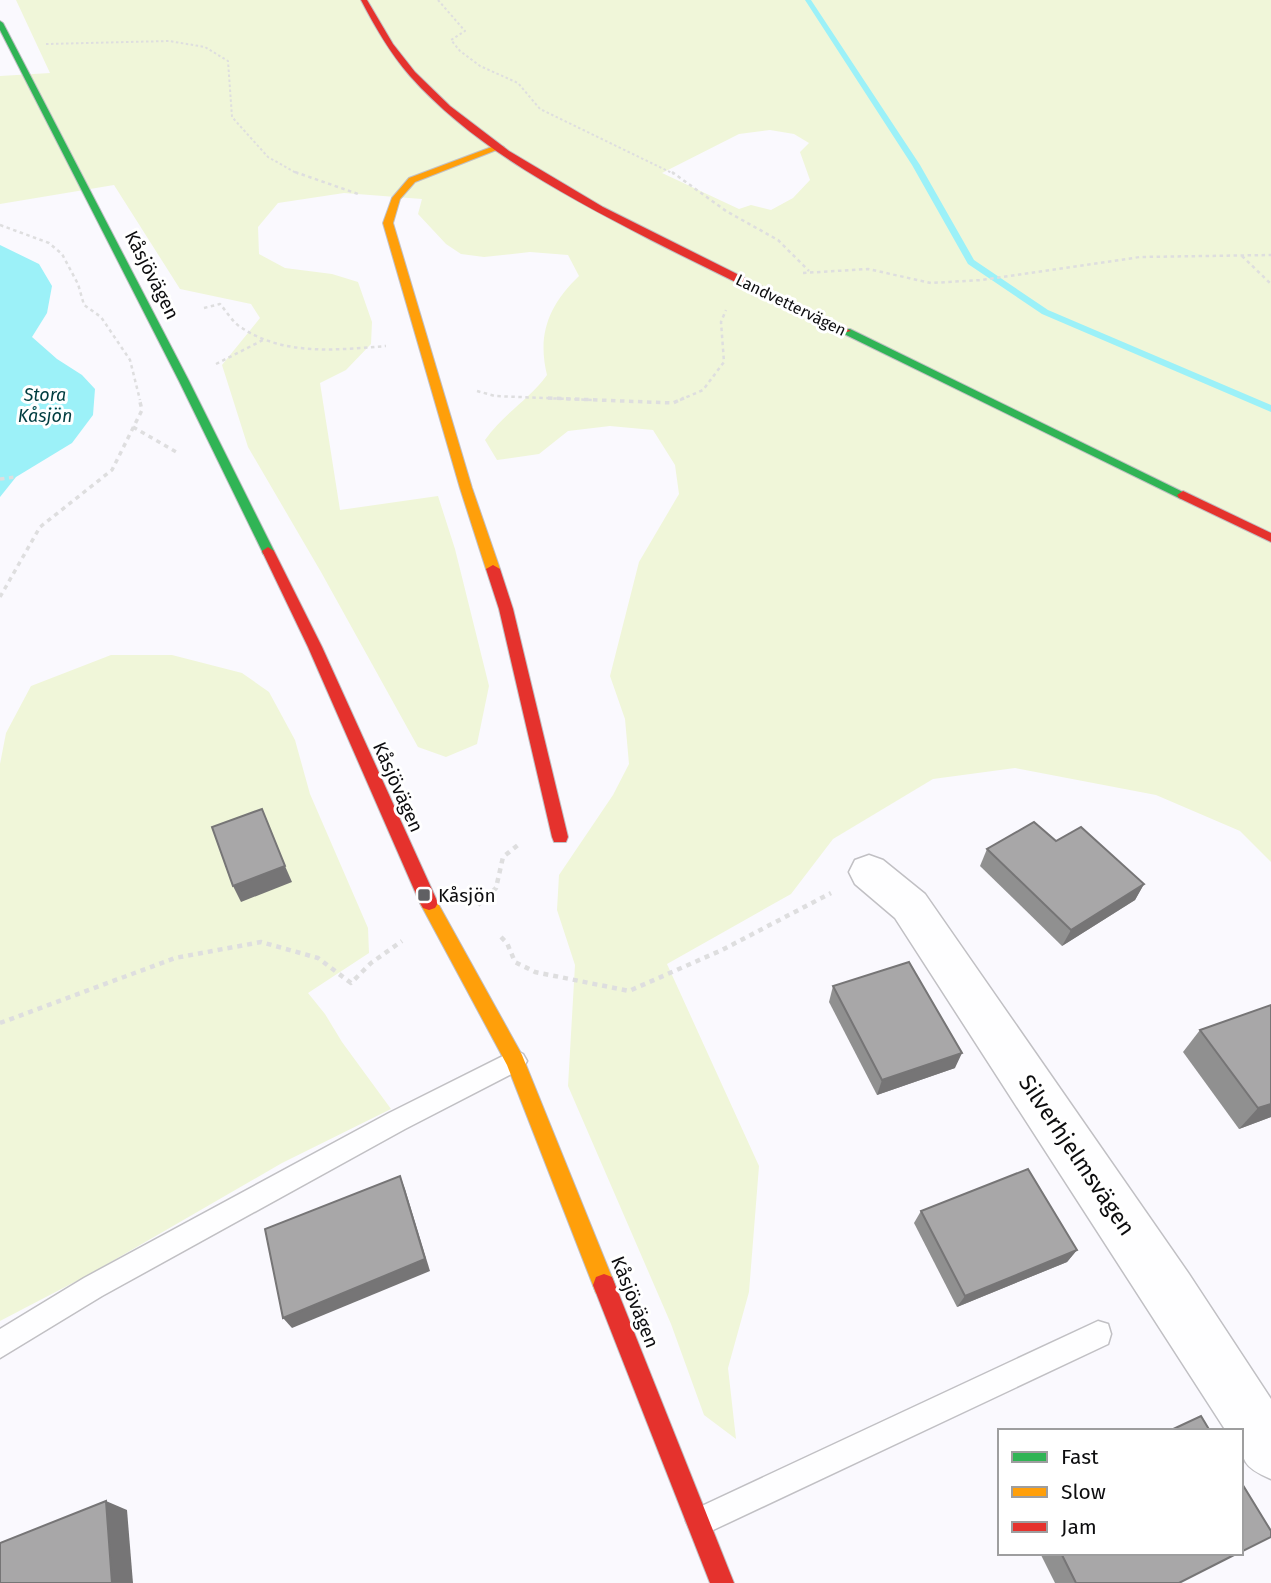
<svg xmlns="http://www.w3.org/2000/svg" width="1271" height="1583" font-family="'Fira Sans',sans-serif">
  <rect width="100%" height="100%" fill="#faf9fe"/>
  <g fill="#f0f6d9" fill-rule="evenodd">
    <path d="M 16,0 L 1271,0 L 1271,862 L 1240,831 L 1156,795 L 1015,768 L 933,779 L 833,839 L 791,894 L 667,964 L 759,1166 L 749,1292 L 728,1368 L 736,1439 L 704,1415 L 671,1324 L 568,1086 L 575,965 L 557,910 L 559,875 L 613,795 L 629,764 L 625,719 L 610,676 L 639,562 L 679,494 L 675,465 L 653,430 L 610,426 L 568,431 L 539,454 L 497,460 L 485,440 C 504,413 529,400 547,375 C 537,334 549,305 579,276 L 568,255 L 530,252 L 484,257 L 461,254 L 446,244 L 418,214 L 422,199 L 344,193 L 278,203 L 258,227 L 259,254 L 285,268 L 332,274 L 358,282 L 372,322 L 371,344 L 346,370 L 320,383 L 340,510 L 438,496 L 455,549 L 489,686 L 477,744 L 446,757 L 418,747 L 321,572 L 248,447 L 222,365 L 260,318 L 251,304 L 180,289 L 114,185 L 0,204 L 0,76 L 50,73 ZM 770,130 L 794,134 L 809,143 L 800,152 L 810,180 L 793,198 L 771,210 L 751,205 L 739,209 L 662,173 L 739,134 Z"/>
    <path d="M 111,655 L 172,655 L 242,673 L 269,692 L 295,740 L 310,794 L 368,928 L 369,953 L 308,993 L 325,1014 L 342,1042 L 391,1109 L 282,1163 L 90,1274 L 0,1321 L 0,764 L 6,733 L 31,686 Z"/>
  </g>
  <path fill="#9cf1f8" d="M 0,245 L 39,264 L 52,286 L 47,313 L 32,337 L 57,359 L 82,375 L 95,389 L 93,415 L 72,443 L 16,477 L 0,497 Z"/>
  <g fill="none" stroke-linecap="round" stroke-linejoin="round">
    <path fill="#9cf1f8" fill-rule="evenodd" d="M 805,0 L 811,0 L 920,165 L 974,260 L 1048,310 L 1271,405 L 1271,412 L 1042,314 L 968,264 L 912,165 Z"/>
    <g stroke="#c1c0c4" stroke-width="3">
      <g id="lane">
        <path d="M 515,1050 L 523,1054 L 527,1061 L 523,1068 L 405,1129 L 102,1296 L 0,1358 L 0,1329 L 84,1278 L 389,1113 Z"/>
        <path d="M 1098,1321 L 1108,1324 L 1111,1334 L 1108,1344 L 711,1531 L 701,1536 L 691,1531 L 686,1521 L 691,1511 Z"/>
      </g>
    </g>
    <g stroke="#c1c0c4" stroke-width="3">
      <path id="street" d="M 869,855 L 883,860 L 925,894 L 1189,1274 L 1271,1399 L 1271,1479 C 1243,1467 1241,1461 1241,1431 L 1226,1431 L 895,918 L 855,884 L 849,872 L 855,860 Z"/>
    </g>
    <g stroke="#c1c0c4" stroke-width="2">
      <g id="fast">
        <path d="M 0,21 L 3,23 L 189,381 L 274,551 L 273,554 L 263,554 L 262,551 L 179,381 L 0,30 Z"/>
        <path d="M 842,329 L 850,329 L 1189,495 L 1183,499 L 1179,498 L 842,333 Z"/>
      </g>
    </g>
    <g stroke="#c1c0c4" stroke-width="2">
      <g id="slow">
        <path d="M 497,145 L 504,147 L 415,182 L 400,199 L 393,223 L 472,488 L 500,569 L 493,573 L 486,569 L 460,488 L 383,223 L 392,198 L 409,178 Z"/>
        <path d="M 429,896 L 435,898 L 522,1055 L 615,1285 L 612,1293 L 604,1296 L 596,1293 L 507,1065 L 420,903 L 423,898 Z"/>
      </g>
    </g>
    <g stroke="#c1c0c4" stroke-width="2">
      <g id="jam">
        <path d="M 361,0 L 367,0 L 393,44 L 415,72 L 450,106 L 509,151 L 603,207 L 851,331 L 842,333 C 778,303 714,272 651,240 C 566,196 474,148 410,76 C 390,53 375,27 361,0 Z"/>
        <path d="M 1183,491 L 1271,533 L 1271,542 L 1179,498 L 1177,495 Z"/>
        <path d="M 268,547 L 274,551 L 322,647 L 438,903 L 435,908 L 429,910 L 423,908 L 420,903 L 308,647 L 262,551 Z"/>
        <path d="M 493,565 L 500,569 L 513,609 L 568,837 L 566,842 L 554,842 L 552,837 L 499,609 L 486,569 Z"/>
        <path d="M 604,1274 L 612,1277 L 734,1583 L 710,1583 L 593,1285 L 596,1277 Z"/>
      </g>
    </g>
    <g stroke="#dededf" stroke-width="2" stroke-dasharray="2.5 2.5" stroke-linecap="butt">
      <path d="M 438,0 L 465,31 L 451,40 L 460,51 L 480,66 L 518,83 L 540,109 L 674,174"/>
      <path d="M 46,44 L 169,41 L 205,47 L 228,61 L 232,117 L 268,157 L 298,174"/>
    </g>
    <g stroke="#dededf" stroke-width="2.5" stroke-dasharray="3.5 3.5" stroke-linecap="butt">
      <path d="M 295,172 L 361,195"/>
      <path d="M 672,172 L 726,211 L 778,240 L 809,271"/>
      <path d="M 0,225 L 49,243 L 62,254 L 78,284 L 84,305 L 101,317 L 130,360 L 140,400"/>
      <path d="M 1242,256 L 1271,284"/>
      <path d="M 803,273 L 868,269 L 931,283 L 982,280 L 1140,257 L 1271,255"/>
      <path d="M 204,308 L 220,304 C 227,312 233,323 242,328 C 284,356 338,350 386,346"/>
      <path d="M 216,364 L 263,340"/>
      <path d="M 477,391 L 495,396 L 592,400"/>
      <path d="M 680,400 L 703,390 L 724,362 L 721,322 L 726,310"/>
    </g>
    <g stroke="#dededf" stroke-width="3.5" stroke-dasharray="4.5 4.5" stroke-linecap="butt">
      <path d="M 548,398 L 673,403 L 684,398"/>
      <path d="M 133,427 L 178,453"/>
      <path d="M 0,479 L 16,477"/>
      <path d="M 0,597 L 40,527 L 112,470 L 142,410 L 139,398"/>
    </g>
    <g stroke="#dededf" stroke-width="4.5" stroke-dasharray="5 5" stroke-linecap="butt">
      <path d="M 478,905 L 496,888 L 503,857 L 518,845"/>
      <path d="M 501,937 L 507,943 L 515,962 L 535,972 L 629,991 L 722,950 L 831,893"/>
      <path d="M 0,1023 L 175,958 L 261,942 L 318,958 L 351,983 L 371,963 L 402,941"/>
    </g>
    <use href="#lane" fill="#fefeff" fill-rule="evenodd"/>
    <use href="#street" fill="#fefeff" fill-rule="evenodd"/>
    <use href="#fast" fill="#30b455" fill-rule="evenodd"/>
    <use href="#slow" fill="#ff9f0a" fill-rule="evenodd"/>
    <use href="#jam" fill="#e5322d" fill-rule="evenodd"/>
  </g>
  <g fill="#909090">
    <path d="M 1056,841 L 1144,884 L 1135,900 L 1062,946 L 980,866 L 987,849 Z"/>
    <path d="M 833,986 L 955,1068 L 877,1095 L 829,1002 Z"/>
    <path d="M 1271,1005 L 1271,1117 L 1239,1129 L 1183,1052 L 1200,1030 Z"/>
    <path d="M 921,1211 L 1077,1250 L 1067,1262 L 957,1307 L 914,1223 Z"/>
    <path d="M 1040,1553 L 1238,1553 L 1179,1583 L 1055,1583 Z"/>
  </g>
  <g fill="#767576">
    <path d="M 285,866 L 292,882 L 241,902 L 233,886 Z"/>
    <path d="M 1144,884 L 1135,900 L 1062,946 L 1071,930 Z"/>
    <path d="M 962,1053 L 955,1068 L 877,1095 L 882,1080 Z"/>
    <path d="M 1271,1104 L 1271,1117 L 1239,1129 L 1258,1108 Z"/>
    <path d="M 400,1176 L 405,1189 L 430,1271 L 292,1328 L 283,1318 Z"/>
    <path d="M 1077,1250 L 1067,1262 L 957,1307 L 965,1296 Z"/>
    <path d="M 106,1501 L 127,1510 L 133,1583 L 112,1583 Z"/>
  </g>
  <g fill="#a8a7a8" stroke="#767576" stroke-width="2">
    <path d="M 262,809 L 285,866 L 233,886 L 212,827 Z"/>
    <path d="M 1034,822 L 1056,841 L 1081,827 L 1144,884 L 1071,930 L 987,849 Z"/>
    <path d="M 909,962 L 962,1053 L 882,1080 L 833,986 Z"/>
    <path d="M 1271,1005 L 1271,1104 L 1258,1108 L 1200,1030 Z"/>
    <path d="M 1028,1169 L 1077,1250 L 965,1296 L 921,1211 Z"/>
    <path d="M 400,1176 L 425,1259 L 283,1318 L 265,1229 Z"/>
    <path d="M 1201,1416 L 1210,1431 L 1169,1431 Z"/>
    <path d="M 1241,1482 L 1271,1531 L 1271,1537 L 1241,1552 Z"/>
    <path d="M 106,1501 L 112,1583 L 0,1583 L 0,1543 Z"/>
    <path d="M 1061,1553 L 1238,1553 L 1179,1583 L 1076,1583 Z"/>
  </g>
  <rect fill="#606063" stroke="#fff" stroke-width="2.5" x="417" y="888" width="14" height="14" rx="3.5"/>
  <g text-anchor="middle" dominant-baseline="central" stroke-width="6" stroke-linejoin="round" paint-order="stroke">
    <g font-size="16" fill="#0d0d0f" stroke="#fff">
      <text transform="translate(791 305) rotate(26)">Landvettervägen</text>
    </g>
    <g font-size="18" font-style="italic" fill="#003d40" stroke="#fff">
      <text x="45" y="395">Stora<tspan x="45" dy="21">Kåsjön</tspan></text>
    </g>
    <g font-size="19" fill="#0d0d0f" stroke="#fff">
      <text transform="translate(152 275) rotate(63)">Kåsjövägen</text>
      <text transform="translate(398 787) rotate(66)">Kåsjövägen</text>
      <text transform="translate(635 1302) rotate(68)">Kåsjövägen</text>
    </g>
    <g font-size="19" fill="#0d0d0f" stroke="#fff" text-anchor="start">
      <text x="438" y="895">Kåsjön</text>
    </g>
    <g font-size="23" fill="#0d0d0f" stroke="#fff">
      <text transform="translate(1077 1155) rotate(56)">Silverhjelmsvägen</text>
    </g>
  </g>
  <rect x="998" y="1429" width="245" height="126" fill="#ffffff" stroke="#9e9e9f" stroke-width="2"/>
  <rect x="1012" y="1452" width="35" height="10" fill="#30b455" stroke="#9e9e9f" stroke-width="2"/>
  <text x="1061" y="1464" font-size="21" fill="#0d0d0f">Fast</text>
  <rect x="1012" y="1487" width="35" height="10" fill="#ff9f0a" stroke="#9e9e9f" stroke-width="2"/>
  <text x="1061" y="1499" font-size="21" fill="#0d0d0f">Slow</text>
  <rect x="1012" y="1522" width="35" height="10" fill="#e5322d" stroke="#9e9e9f" stroke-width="2"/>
  <text x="1061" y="1534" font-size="21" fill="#0d0d0f">Jam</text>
</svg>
